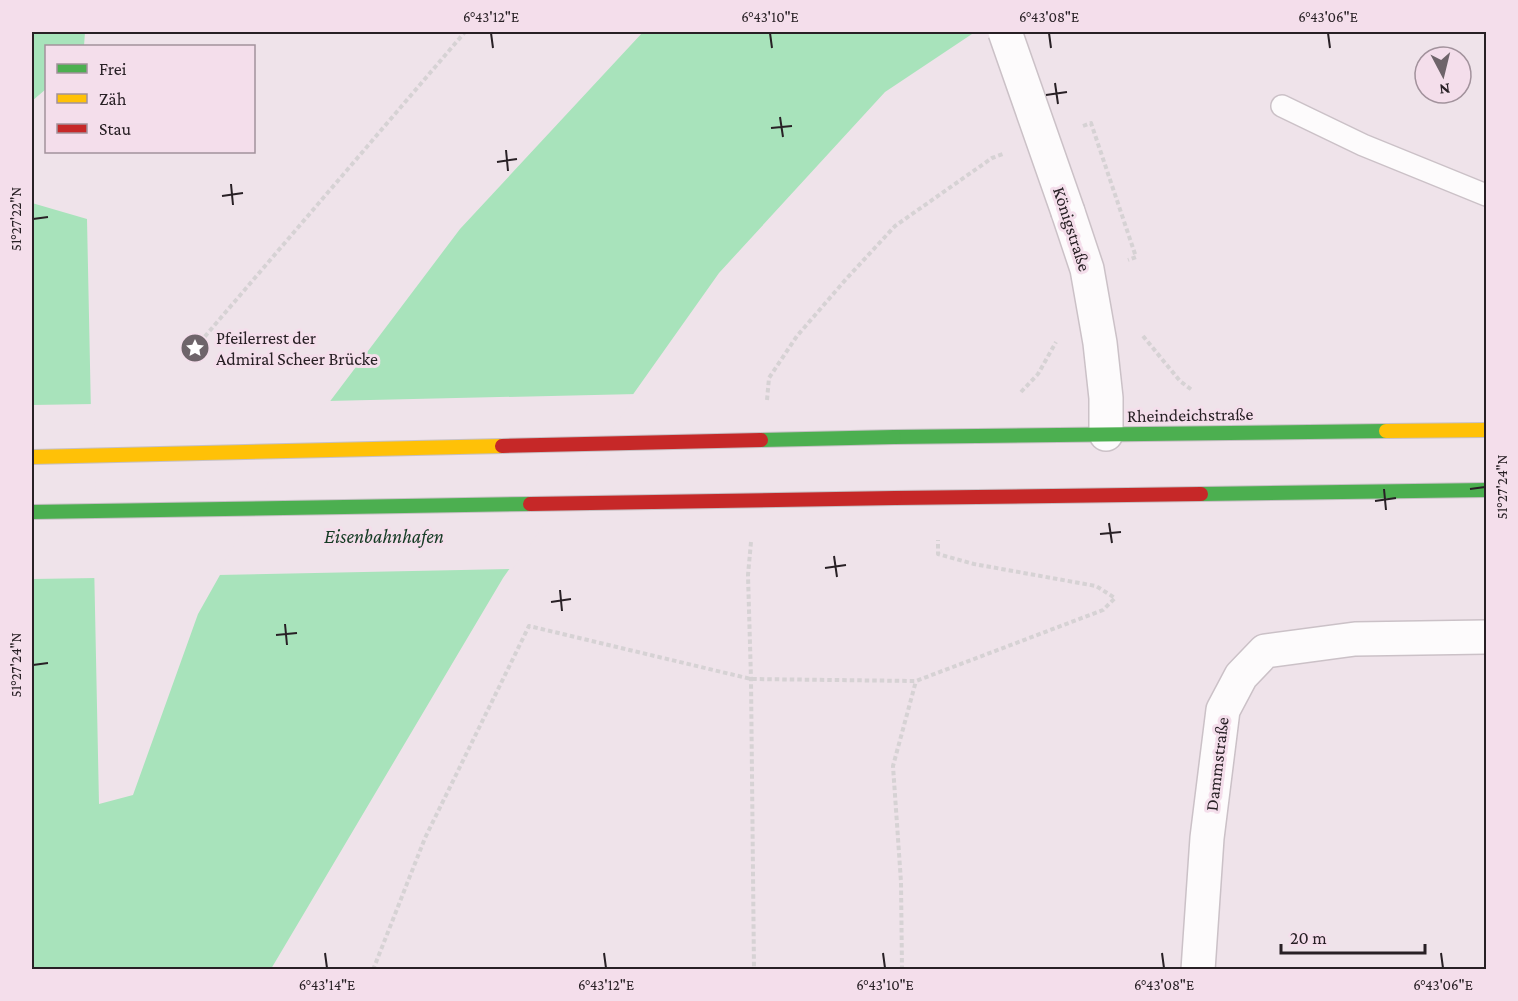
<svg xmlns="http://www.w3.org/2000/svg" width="1518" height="1001" font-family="'Crimson Pro',serif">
  <rect width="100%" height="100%" fill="#efe3ea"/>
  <g fill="#a8e3bb">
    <path d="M 32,32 L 85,32 L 84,46 L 46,46 L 46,89 L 32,101 Z"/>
    <path d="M 643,32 L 975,32 L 885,92 L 719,273 L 503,578 L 271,969 L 32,969 L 32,203 L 87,219 L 99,804 L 133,795 L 198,614 L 282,465 L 460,229 Z"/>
  </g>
  <g fill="#efe3ea">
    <path d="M 637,394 L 513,569 L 217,575 L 279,464 L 327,401 Z"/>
    <path d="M 94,404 L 97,578 L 32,579 L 32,405 Z"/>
  </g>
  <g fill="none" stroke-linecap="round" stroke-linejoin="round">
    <g stroke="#cbc1c7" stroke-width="24">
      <path id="lane" d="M 1282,106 L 1363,145 L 1486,195"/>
    </g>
    <g stroke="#cbc1c7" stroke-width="36">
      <g id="street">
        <path d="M 1068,212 L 1087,269 L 1100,343 L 1106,398 L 1106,434"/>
        <path d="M 1198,970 L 1207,838 L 1223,710 L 1241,676 L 1265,651 L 1355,639 L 1486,637"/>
      </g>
    </g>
    <g stroke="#c6c0c4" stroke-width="16">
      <g id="fast">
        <path d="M 894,437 L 1386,431"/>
        <path d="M 1201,494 L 1486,490"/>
      </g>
    </g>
    <g stroke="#c6c0c4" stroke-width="16">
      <path id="slow" d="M 1386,431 L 1486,430"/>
    </g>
    <g stroke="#c6c0c4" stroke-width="16">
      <path id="jam" d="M 895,498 L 1201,494"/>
    </g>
    <g stroke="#d6d2d4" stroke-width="4" stroke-dasharray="4.5 3" stroke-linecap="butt">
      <path d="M 1083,126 L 1091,123 L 1136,257 L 1128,260"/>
      <path d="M 1143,336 L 1180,381 L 1192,390"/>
      <path d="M 195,348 L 465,32"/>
      <path d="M 1021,392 L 1038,374 L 1056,342"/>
      <path d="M 767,400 L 769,378 L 797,336 L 847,278 L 895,226 L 992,158 L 1003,154"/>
      <path d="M 751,542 L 748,575 L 751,679 L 754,970"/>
      <path d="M 373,970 L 425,838 L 529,626 L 751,679 L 916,681 L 1103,610 L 1115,598 L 1096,586 L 974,564 L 938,554 L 938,540"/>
      <path d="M 902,970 L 901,882 L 893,766 L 916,681"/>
    </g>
    <use href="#lane" stroke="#fdfbfc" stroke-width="21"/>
    <use href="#street" stroke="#fdfbfc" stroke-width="33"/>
    <use href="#fast" stroke="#4caf50" stroke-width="14"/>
    <use href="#slow" stroke="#ffc107" stroke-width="14"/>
    <use href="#jam" stroke="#c62828" stroke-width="14"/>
    <g stroke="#cbc1c7" stroke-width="36" stroke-linecap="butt">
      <path id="street-bridge" d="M 1005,32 L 1068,212"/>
    </g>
    <g stroke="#c6c0c4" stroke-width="16" stroke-linecap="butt">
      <g id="fast-bridge">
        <path d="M 761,440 L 894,437"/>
        <path d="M 32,512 L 530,504"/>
      </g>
    </g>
    <g stroke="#c6c0c4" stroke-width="16" stroke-linecap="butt">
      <path id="slow-bridge" d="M 32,457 L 502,446"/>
    </g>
    <g stroke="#c6c0c4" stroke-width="16" stroke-linecap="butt">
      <g id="jam-bridge">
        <path d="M 502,446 L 761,440"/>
        <path d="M 530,504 L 895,498"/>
      </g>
    </g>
    <use href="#street-bridge" stroke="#fdfbfc" stroke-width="33"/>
    <use href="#fast-bridge" stroke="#4caf50" stroke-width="14"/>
    <use href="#slow-bridge" stroke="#ffc107" stroke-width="14"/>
    <use href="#jam-bridge" stroke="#c62828" stroke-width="14"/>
  </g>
  <path fill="none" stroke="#282025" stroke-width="2" d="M 491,33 L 493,48M 770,33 L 772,48M 1049,33 L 1051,48M 1328,33 L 1330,48M 1055,83 L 1058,104M 1046,95 L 1067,92M 780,117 L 783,137M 771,128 L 792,126M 506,150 L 508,171M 497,162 L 517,159M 231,184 L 233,205M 222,196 L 243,193M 33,219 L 48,217M 1384,489 L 1386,510M 1470,489 L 1485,487M 1375,501 L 1396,498M 1109,523 L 1112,543M 1100,534 L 1121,532M 834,556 L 837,577M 825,568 L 846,565M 560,590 L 562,611M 551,602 L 571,599M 285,624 L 287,645M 276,635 L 297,633M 33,665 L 48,663M 325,953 L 327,968M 604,953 L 606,968M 883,953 L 885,968M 1162,953 L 1164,968M 1441,953 L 1443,968"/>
  <defs>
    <g id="sight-disc" transform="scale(1.5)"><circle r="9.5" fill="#6e646a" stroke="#f4deeb"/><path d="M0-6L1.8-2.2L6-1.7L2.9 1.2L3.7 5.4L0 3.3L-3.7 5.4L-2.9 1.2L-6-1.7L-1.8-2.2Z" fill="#fff"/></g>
  </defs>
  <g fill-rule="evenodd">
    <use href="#sight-disc" x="195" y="348"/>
  </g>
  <g text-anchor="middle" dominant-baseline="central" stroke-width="6" stroke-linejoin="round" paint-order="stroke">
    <g font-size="18" fill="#282025" stroke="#f4deeb">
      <text transform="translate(1072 229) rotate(72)">Königstraße</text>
      <text transform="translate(1190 415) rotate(-1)">Rheindeichstraße</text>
      <text transform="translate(1217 764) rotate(-83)">Dammstraße</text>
    </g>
    <g font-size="18" fill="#282025" stroke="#f4deeb" text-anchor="start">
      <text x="216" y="338">Pfeilerrest der<tspan x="216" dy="21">Admiral Scheer Brücke</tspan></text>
    </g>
    <g font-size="20" font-style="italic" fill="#153b24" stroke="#f4deeb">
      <text x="384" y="536">Eisenbahnhafen</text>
    </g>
  </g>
  <rect width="1518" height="1001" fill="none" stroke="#f4deeb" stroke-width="66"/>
  <rect x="45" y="45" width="210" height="108" fill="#f4deeb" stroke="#a2929c" stroke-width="1.5"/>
  <rect x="57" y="64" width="30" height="9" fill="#4caf50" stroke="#a2929c" stroke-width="1.5"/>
  <text x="99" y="75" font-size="18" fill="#282025">Frei</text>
  <rect x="57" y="94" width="30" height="9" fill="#ffc107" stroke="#a2929c" stroke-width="1.5"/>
  <text x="99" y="105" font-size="18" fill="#282025">Zäh</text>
  <rect x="57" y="124" width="30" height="9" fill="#c62828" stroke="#a2929c" stroke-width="1.5"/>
  <text x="99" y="135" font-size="18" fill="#282025">Stau</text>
  <g transform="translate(1443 75) rotate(173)"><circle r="28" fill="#f4deeb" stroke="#a2929c" stroke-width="1.5"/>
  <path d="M0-4.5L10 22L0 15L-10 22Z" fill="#6e646a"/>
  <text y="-9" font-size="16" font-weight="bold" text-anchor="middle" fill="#282025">N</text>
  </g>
  <path d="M1281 944v9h144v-9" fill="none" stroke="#282025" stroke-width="3"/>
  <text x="1290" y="944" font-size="18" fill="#282025" stroke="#f4deeb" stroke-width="4.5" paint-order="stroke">20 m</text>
  <rect x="33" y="33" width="1452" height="935" fill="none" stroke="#282025" stroke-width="2"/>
  <g font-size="15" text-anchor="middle" fill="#282025">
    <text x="491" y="22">6°43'12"E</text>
    <text x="770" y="22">6°43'10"E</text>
    <text x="1049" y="22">6°43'08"E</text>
    <text x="1328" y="22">6°43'06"E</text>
    <text transform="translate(16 219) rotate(-90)" y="5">51°27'22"N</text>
    <text transform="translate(1502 487) rotate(-90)" y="5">51°27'24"N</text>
    <text transform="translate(16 665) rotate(-90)" y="5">51°27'24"N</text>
    <text x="327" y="990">6°43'14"E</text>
    <text x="606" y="990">6°43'12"E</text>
    <text x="885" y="990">6°43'10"E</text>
    <text x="1164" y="990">6°43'08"E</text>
    <text x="1443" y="990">6°43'06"E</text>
  </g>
</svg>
